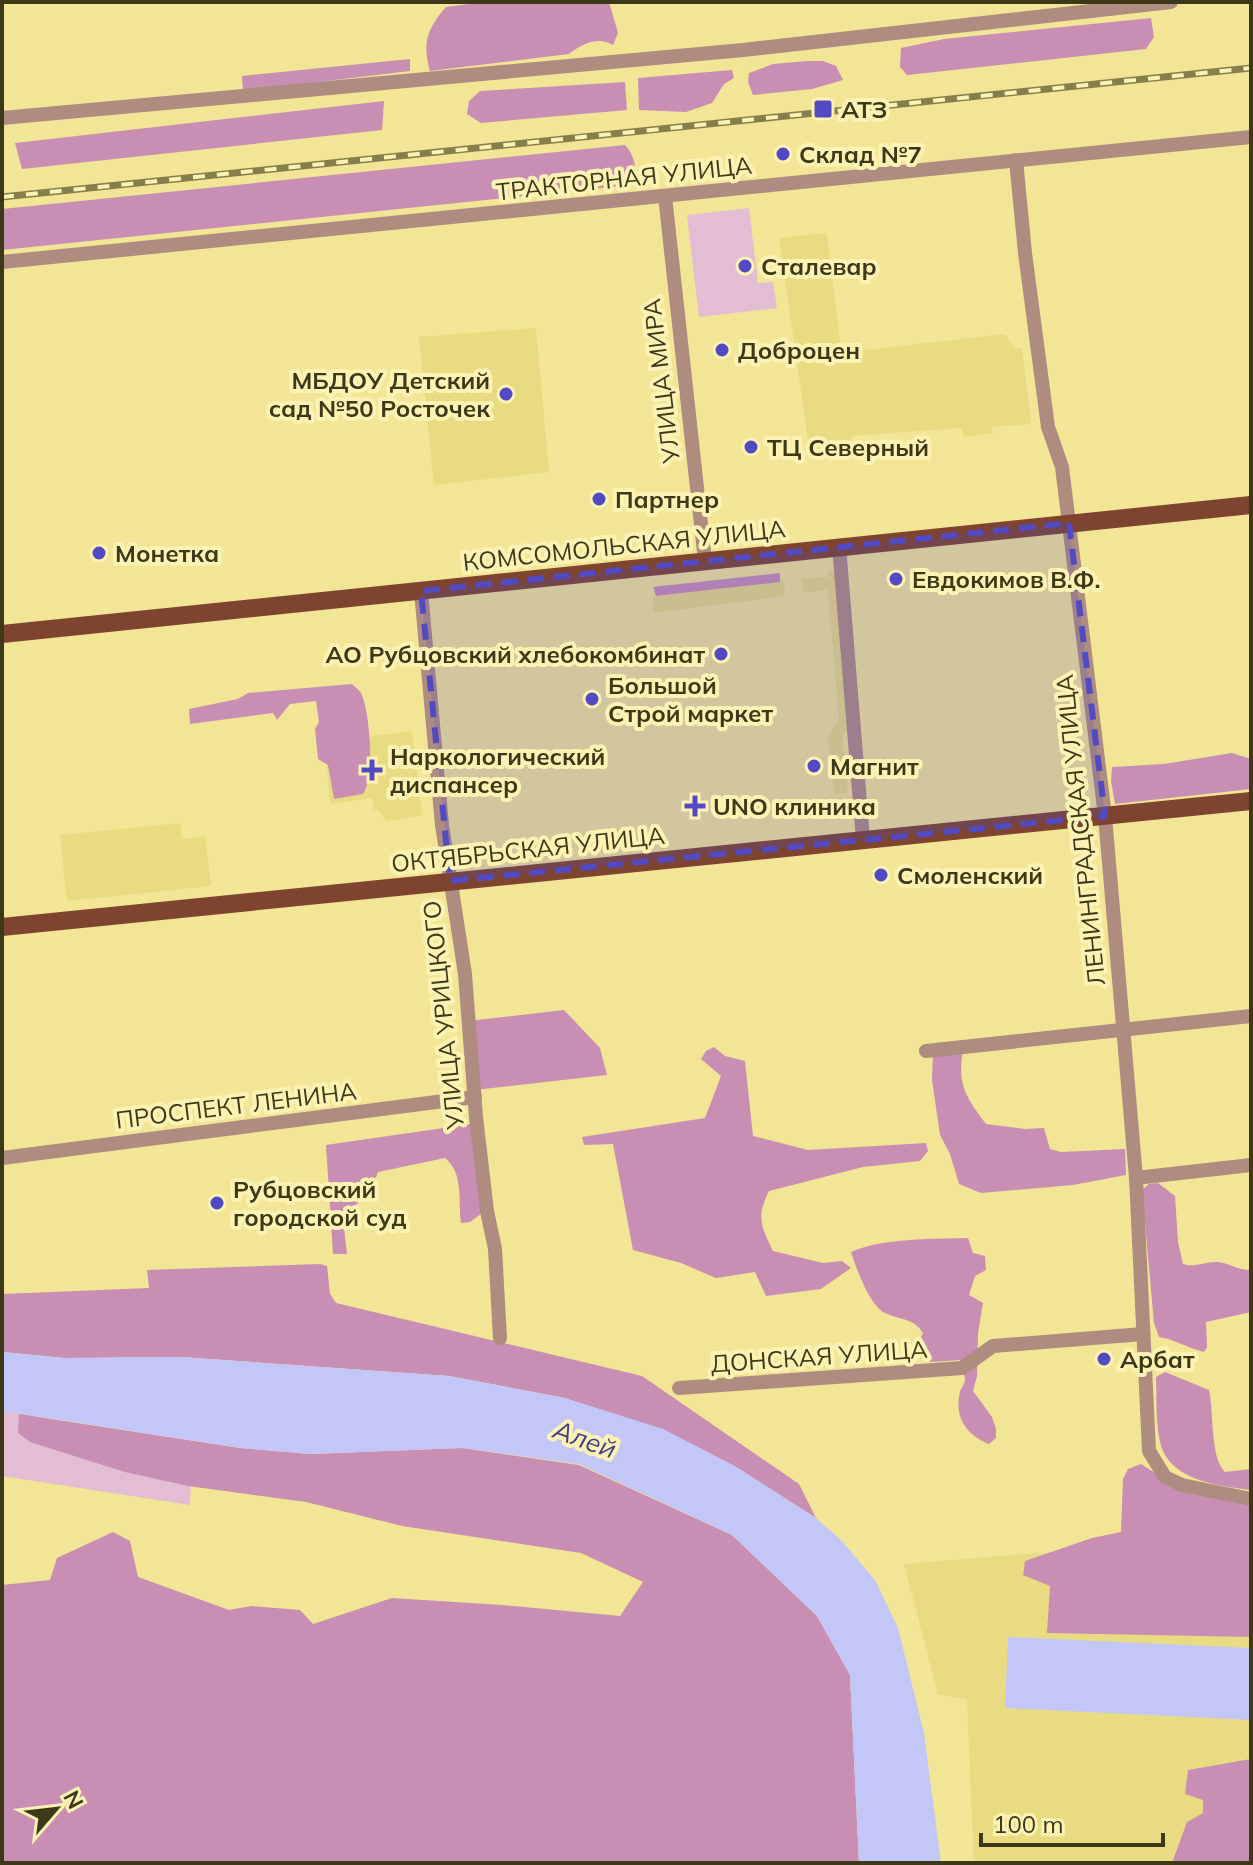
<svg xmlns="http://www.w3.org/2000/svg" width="1253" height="1865" font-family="Mulish,sans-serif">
  <rect width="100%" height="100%" fill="#f2e595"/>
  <g fill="#e9db82">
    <path d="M 827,233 L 841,353 L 1005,334 L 1015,348 L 1022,348 L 1031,424 L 992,427 L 993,433 L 964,437 L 961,428 L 852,436 L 850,449 L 810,454 L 779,238 Z"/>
    <path d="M 536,328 L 549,472 L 434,485 L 419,337 Z"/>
    <path d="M 838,569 L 851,724 L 842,737 L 848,793 L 835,794 L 828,737 L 839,720 L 828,590 L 803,593 L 802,579 L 828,577 L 828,570 Z"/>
    <path d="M 784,581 L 785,596 L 654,613 L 652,597 Z"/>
    <path d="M 412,731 L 422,815 L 387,821 L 378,810 L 374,810 L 372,798 L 330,804 L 325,742 Z"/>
    <path d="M 180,823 L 183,839 L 205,836 L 211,886 L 67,901 L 60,835 Z"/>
    <path d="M 1251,1536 L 1251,1863 L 974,1863 L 967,1700 L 938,1694 L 904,1564 Z"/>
  </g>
  <g fill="#e3bdd4">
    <path d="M 749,208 L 758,283 L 773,282 L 777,308 L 699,317 L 687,215 Z"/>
    <path d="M 2,1408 L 192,1453 L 190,1505 L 2,1476 Z"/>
  </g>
  <g fill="#c88eb3">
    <path d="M 484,2 L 609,2 L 618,33 L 613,45 C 598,36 582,44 569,54 L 430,71 C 422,43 427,29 446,7 Z"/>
    <path d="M 1151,18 L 1154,37 L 1146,49 L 907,75 L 900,67 L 901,48 L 944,39 Z"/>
    <path d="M 410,59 L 410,71 L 243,91 L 242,76 Z"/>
    <path d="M 807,61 L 823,61 L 836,66 L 843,80 L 812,89 L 753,95 L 748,82 L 749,73 L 773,64 Z"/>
    <path d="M 732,70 L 734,78 L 724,84 L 712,103 L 686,112 L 639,110 L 638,78 Z"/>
    <path d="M 625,82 L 627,110 L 481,123 L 467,114 L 469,101 L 480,91 Z"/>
    <path d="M 384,101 L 382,130 L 22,169 L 15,143 Z"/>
    <path d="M 625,145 C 634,155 635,163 636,177 L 630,185 L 2,250 L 2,209 Z"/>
    <path d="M 780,573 L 780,582 L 656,596 L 653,587 Z"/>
    <path d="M 352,684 C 353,685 361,692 361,693 C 370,711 375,778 363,794 L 334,799 L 328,765 L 318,759 L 315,729 L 319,722 L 316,701 L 290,704 L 277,720 L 273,713 L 190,724 L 189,709 L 238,699 L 248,693 Z"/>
    <path d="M 1232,753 L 1251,759 L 1251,789 L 1115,804 L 1111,781 L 1112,767 L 1164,764 Z"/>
    <path d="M 564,1010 L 600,1048 L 607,1075 L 474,1090 L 468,1021 Z"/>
    <path d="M 714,1047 L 725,1056 L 745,1061 L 753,1136 L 808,1150 L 926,1143 L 928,1151 L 920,1161 L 863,1167 L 769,1191 C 756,1217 761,1226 773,1251 L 823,1263 L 842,1261 L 851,1268 L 821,1289 L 766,1296 L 755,1272 L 716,1278 L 681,1263 L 633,1250 L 613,1144 L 584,1145 L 582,1137 L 705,1118 L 721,1076 L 701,1059 L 706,1051 Z"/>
    <path d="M 963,1050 C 957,1085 966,1097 986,1124 L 1025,1129 L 1044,1128 L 1050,1149 L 1061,1152 L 1125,1149 L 1126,1175 L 1073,1185 L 981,1193 L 959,1184 L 950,1154 L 940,1135 L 932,1080 L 933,1055 Z"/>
    <path d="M 471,1124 L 481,1214 L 470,1222 L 461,1223 C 458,1201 464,1173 445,1158 L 378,1172 L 370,1192 L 350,1210 L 344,1228 L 347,1254 L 333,1254 L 326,1145 Z"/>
    <path d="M 1158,1183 L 1175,1196 L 1178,1242 L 1183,1264 C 1195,1268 1205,1261 1218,1262 C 1230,1263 1236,1270 1251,1270 L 1251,1312 L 1206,1322 L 1207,1347 L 1204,1352 C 1188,1348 1176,1340 1159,1337 L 1154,1323 L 1142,1190 L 1149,1184 Z"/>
    <path d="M 968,1238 L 973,1253 L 985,1256 L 986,1270 L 975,1276 L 969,1295 L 983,1303 L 978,1333 L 977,1376 L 973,1391 L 992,1417 L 996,1429 L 996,1438 L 989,1444 C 966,1435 954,1417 960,1392 C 961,1388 965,1384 965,1380 C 965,1374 961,1365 960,1360 L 931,1362 L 920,1358 L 917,1346 L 923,1333 C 914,1318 900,1320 885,1313 C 870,1306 856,1268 851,1252 C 882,1238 933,1239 968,1238 Z"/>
    <path d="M 320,1264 L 327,1266 L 330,1294 L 336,1303 L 642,1376 L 799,1484 L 816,1518 L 733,1465 L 565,1398 L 449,1376 L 181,1357 L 65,1358 L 2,1352 L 2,1294 L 149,1288 L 147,1270 Z"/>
    <path d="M 1165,1372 L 1209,1390 C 1214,1412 1210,1458 1225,1472 L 1251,1469 L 1251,1490 C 1220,1486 1172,1481 1161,1446 C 1155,1424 1157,1399 1156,1377 Z"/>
    <path d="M 19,1414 L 240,1448 L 311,1454 L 462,1448 L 579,1465 L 732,1535 L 817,1616 L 850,1675 L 859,1863 L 2,1863 L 2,1585 L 50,1580 L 57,1558 L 113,1532 L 130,1541 L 138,1577 L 229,1610 L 251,1606 L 300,1610 L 313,1624 L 392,1598 L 502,1605 L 620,1616 L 643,1582 L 581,1553 L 402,1526 L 306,1502 L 188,1486 L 125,1472 L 30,1442 L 18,1433 Z"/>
    <path d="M 1141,1464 C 1186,1493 1199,1496 1251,1502 L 1251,1637 L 1047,1633 L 1050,1586 L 1023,1575 L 1025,1561 L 1092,1538 L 1121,1532 L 1123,1479 L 1128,1469 Z"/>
    <path d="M 1251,1759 L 1251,1863 L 1172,1863 L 1187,1822 L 1203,1813 L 1203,1800 L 1185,1794 L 1188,1770 Z"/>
  </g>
  <g fill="#c2c7f8">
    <path d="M 2,1352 L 65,1358 L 181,1357 L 449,1376 L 565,1398 L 663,1429 L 733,1465 L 816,1518 L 841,1540 L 875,1580 L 898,1628 L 924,1733 L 941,1863 L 859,1863 L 850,1675 L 817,1616 L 732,1535 L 579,1464 L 462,1448 L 311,1454 L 240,1448 L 2,1411 Z"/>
    <path d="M 1008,1637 L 1251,1648 L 1251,1720 L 1005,1708 Z"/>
  </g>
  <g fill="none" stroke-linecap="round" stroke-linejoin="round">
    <g stroke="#af8c80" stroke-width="14">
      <path d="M 2,118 L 743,50 L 1171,2"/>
      <path d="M 1016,160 L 1025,253 L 1048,427 L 1062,467 L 1105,816 L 1136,1178 L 1149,1451 L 1165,1477 L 1182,1485 L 1251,1499"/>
      <path d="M 665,196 L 705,561"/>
      <path d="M 2,262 L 1251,137"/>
      <path d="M 839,546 L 863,840"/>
      <path d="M 421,591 L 442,825 L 465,974 L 476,1117 L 487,1211 L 495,1249 L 500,1338"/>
      <path d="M 926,1051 L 1251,1016"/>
      <path d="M 2,1158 L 475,1097"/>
      <path d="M 1136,1178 L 1251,1165"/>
      <path d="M 679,1388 L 962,1368 L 993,1346 L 1143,1334"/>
    </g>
    <g stroke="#7e442f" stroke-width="18">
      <path d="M 2,634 L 1251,505"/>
      <path d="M 2,927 L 1251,801"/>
    </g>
    <g stroke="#877f4b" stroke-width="7">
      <path id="rail" d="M 2,197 L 1251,68"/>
    </g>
    <use href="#rail" stroke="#fcf2b3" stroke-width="4" stroke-dasharray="12" stroke-linecap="butt"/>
  </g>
  <path fill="#524ac2" fill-opacity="0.2" stroke="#524ac2" stroke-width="6" stroke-dasharray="16 10" stroke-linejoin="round" d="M 1069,523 L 1105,816 L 450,881 L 421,591 Z"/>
  <g fill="#524ac2" stroke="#fcf2b3" stroke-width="3">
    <rect x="813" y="99" width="20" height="20" rx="4"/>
    <circle cx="783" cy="154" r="8"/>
    <circle cx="745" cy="266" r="8"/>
    <circle cx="722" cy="350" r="8"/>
    <circle cx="506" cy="394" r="8"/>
    <circle cx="751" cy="447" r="8"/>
    <circle cx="599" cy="499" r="8"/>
    <circle cx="99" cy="553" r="8"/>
    <circle cx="896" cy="579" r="8"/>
    <circle cx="721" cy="654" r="8"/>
    <circle cx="592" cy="699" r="8"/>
    <circle cx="814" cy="766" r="8"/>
    <path d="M368 758h8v8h8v8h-8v8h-8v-8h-8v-8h8z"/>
    <path d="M691 794h8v8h8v8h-8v8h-8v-8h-8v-8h8z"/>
    <circle cx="881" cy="875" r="8"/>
    <circle cx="217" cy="1203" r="8"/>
    <circle cx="1104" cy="1359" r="8"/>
  </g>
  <g text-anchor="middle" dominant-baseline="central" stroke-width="8" stroke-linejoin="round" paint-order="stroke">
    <g font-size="24" font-weight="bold" fill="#3d3817" stroke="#fcf2b3" text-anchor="start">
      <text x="841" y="109">АТЗ</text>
      <text x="799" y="154">Склад №7</text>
      <text x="761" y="266">Сталевар</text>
      <text x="738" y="350">Доброцен</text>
      <text x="490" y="380" text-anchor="end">МБДОУ Детский<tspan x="490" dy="28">сад №50 Росточек</tspan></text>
      <text x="767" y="447">ТЦ Северный</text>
      <text x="615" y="499">Партнер</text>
      <text x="115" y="553">Монетка</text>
      <text x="912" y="579">Евдокимов В.Ф.</text>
      <text x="705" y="654" text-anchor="end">АО Рубцовский хлебокомбинат</text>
      <text x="608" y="685">Большой<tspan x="608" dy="28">Строй маркет</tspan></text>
      <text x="390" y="756">Наркологический<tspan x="390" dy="28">диспансер</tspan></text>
      <text x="830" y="766">Магнит</text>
      <text x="713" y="806">UNO клиника</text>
      <text x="897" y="875">Смоленский</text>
      <text x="233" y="1189">Рубцовский<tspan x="233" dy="28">городской суд</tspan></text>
      <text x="1120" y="1359">Арбат</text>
    </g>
    <g font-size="24" fill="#3d3817" stroke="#fcf2b3">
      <text transform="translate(624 178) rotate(-6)">ТРАКТОРНАЯ УЛИЦА</text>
      <text transform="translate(661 381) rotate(-97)">УЛИЦА МИРА</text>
      <text transform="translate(624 545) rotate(-6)">КОМСОМОЛЬСКАЯ УЛИЦА</text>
      <text transform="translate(1080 830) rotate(-96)">ЛЕНИНГРАДСКАЯ УЛИЦА</text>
      <text transform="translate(528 849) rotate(-6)">ОКТЯБРЬСКАЯ УЛИЦА</text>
      <text transform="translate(443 1015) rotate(-96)">УЛИЦА УРИЦКОГО</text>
      <text transform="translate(236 1105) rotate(-7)">ПРОСПЕКТ ЛЕНИНА</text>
      <text transform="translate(819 1356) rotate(-4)">ДОНСКАЯ УЛИЦА</text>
    </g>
    <g font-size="26" font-style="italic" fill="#414087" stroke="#fcf2b3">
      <text transform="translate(585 1439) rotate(20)">Алей</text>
    </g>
  </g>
  <rect width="1253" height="1865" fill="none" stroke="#3d3817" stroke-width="8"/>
  <g transform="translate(56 1809) rotate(62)" stroke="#fcf2b3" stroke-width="6" paint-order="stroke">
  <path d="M0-6L14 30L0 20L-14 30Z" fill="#3d3817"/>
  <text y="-12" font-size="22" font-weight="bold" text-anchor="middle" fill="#3d3817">N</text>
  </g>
  <path d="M981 1833v12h182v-12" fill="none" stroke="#3d3817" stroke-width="4"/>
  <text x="993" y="1833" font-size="24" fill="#3d3817" stroke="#fcf2b3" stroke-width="6" paint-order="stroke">100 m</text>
</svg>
